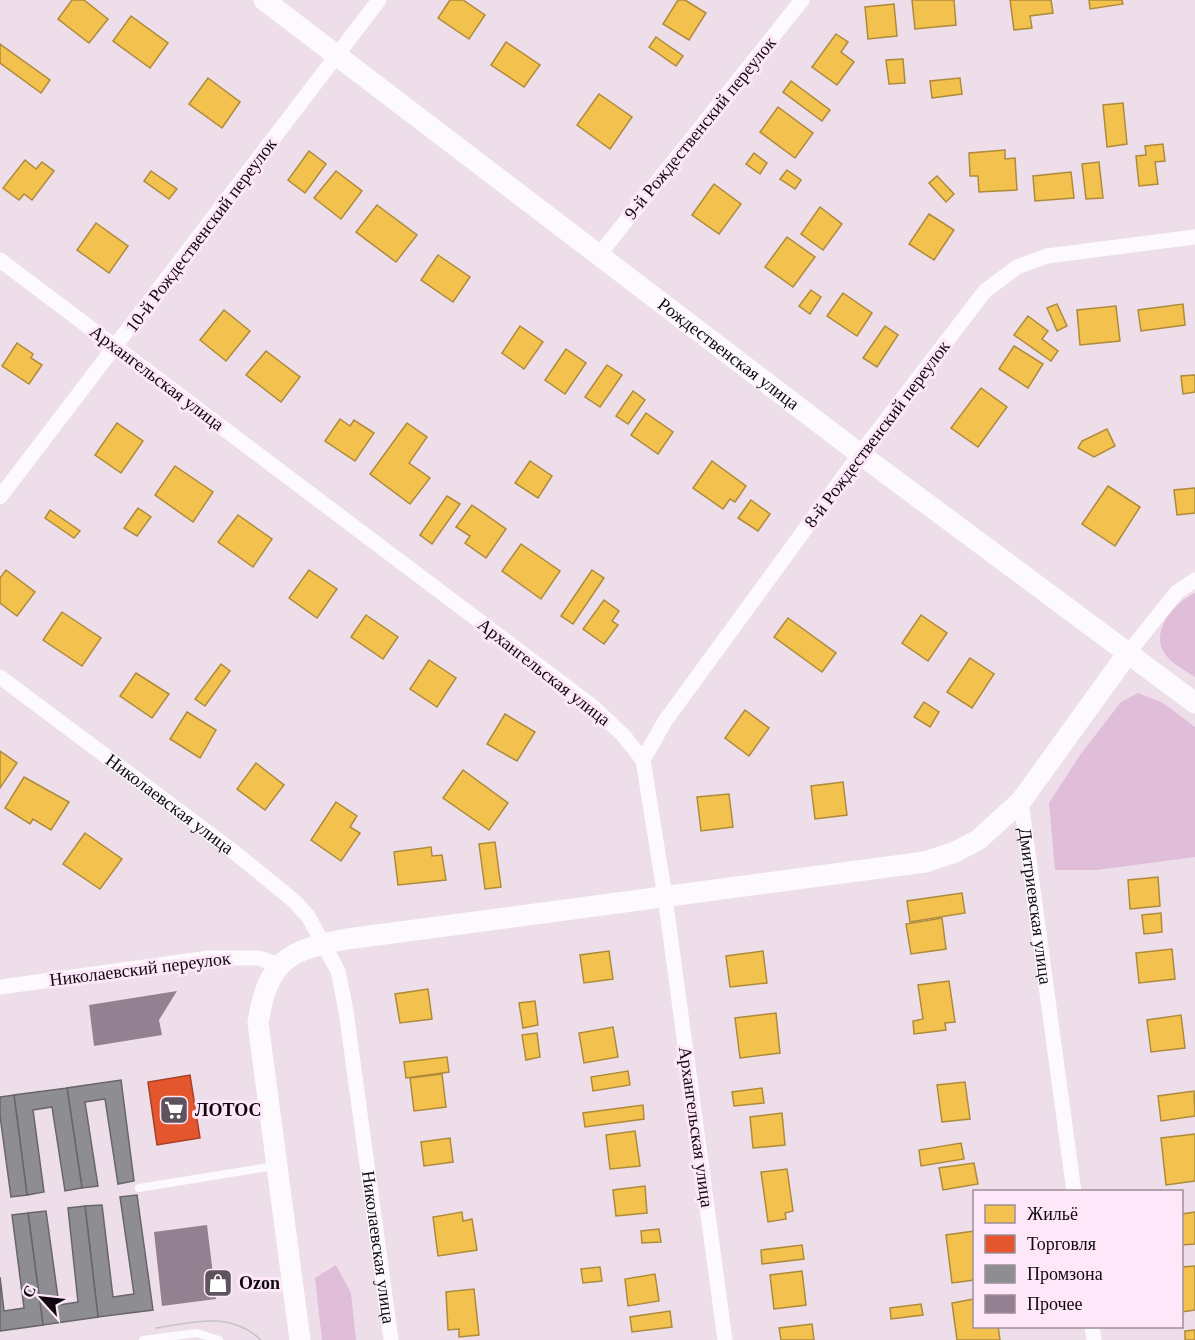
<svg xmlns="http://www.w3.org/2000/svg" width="1195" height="1340" font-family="'Times New Roman',serif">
  <rect width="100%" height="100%" fill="#eddeea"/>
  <g fill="#e0beda">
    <path d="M 1195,593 L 1195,677 C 1186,671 1171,663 1165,654 C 1149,631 1175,602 1195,593 Z"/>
    <path d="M 1138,693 L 1163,703 L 1195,727 L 1195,857 L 1097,870 L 1055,870 L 1049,803 L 1080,755 L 1121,702 Z"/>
    <path d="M 336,1265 L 351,1293 L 356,1340 L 322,1340 L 315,1278 Z"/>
  </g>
  <g fill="#f2c14e" stroke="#ae8a3b" stroke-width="1.5">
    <path d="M 72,0 L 84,0 L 108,19 L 89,43 L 58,19 Z"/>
    <path d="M 450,0 L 463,0 L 485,15 L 469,39 L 438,18 Z"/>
    <path d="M 678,0 L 685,0 L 706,13 L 689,40 L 663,24 Z"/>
    <path d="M 912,0 L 954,0 L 956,25 L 915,29 Z"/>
    <path d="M 1010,0 L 1051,0 L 1053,13 L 1030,16 L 1032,28 L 1014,30 Z"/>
    <path d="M 1089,0 L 1122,0 L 1123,4 L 1090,9 Z"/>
    <path d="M 894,4 L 897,36 L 868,39 L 865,7 Z"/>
    <path d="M 131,16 L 168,43 L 150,68 L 113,41 Z"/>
    <path d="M 836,34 L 848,42 L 841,52 L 854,62 L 837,85 L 812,67 Z"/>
    <path d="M 656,37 L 683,56 L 676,66 L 649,47 Z"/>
    <path d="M 506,42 L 540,65 L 524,87 L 491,65 Z"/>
    <path d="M 0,44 L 50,80 L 41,93 L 0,63 Z"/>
    <path d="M 903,59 L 905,83 L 889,84 L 886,60 Z"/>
    <path d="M 208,78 L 240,102 L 222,128 L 189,104 Z"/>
    <path d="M 960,78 L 962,94 L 932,98 L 930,81 Z"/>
    <path d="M 791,81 L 830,110 L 822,121 L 783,92 Z"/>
    <path d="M 599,94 L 632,117 L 610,149 L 577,125 Z"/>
    <path d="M 1123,103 L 1127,144 L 1107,147 L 1103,105 Z"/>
    <path d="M 778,107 L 813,133 L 795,158 L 760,132 Z"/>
    <path d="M 1163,144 L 1165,161 L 1155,162 L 1158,184 L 1139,186 L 1136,156 L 1146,155 L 1145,146 Z"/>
    <path d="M 1005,150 L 1005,159 L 1015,158 L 1017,190 L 979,192 L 978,176 L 970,176 L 969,153 Z"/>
    <path d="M 309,151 L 326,164 L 305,193 L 288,180 Z"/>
    <path d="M 754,153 L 767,163 L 760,174 L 746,164 Z"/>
    <path d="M 25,160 L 36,169 L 42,162 L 54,171 L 32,200 L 24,194 L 19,200 L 3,188 Z"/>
    <path d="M 1099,162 L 1103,198 L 1086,199 L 1082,164 Z"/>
    <path d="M 787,170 L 801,180 L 795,189 L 780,179 Z"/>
    <path d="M 151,171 L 177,189 L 169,199 L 144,181 Z"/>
    <path d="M 336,171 L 362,191 L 341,219 L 314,198 Z"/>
    <path d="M 1071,172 L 1074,198 L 1035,201 L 1033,176 Z"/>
    <path d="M 937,176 L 954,194 L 946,202 L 929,183 Z"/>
    <path d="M 714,184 L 741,204 L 719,234 L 692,215 Z"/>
    <path d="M 377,205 L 417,235 L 396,262 L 356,232 Z"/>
    <path d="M 820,207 L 842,224 L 823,250 L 801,234 Z"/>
    <path d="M 929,214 L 954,230 L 934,260 L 909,244 Z"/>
    <path d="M 96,223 L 128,246 L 109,273 L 77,250 Z"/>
    <path d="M 787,237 L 815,257 L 793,287 L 765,267 Z"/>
    <path d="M 438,255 L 470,277 L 453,302 L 421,280 Z"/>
    <path d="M 811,290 L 821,297 L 810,314 L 799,306 Z"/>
    <path d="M 843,293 L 872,313 L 857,336 L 827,316 Z"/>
    <path d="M 1057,304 L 1067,326 L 1057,331 L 1047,308 Z"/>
    <path d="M 1183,304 L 1185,325 L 1141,331 L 1138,310 Z"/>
    <path d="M 1116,306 L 1120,341 L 1080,345 L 1077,310 Z"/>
    <path d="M 224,310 L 250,331 L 226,361 L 200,340 Z"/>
    <path d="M 1028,316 L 1048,331 L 1042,339 L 1058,351 L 1051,361 L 1014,335 Z"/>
    <path d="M 520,326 L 543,342 L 524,369 L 502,353 Z"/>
    <path d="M 885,326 L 898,335 L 877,367 L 863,358 Z"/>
    <path d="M 17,343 L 33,354 L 31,358 L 42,365 L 29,384 L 2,366 Z"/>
    <path d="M 1014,346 L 1043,364 L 1028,388 L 999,369 Z"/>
    <path d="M 566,349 L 586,363 L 565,394 L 545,380 Z"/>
    <path d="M 266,351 L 300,377 L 281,402 L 246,375 Z"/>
    <path d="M 607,365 L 622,375 L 600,407 L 585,397 Z"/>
    <path d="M 1195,375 L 1195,392 L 1183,394 L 1181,376 Z"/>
    <path d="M 981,388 L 1007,407 L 978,447 L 951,428 Z"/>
    <path d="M 633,391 L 645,400 L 628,424 L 616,416 Z"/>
    <path d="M 646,413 L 673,432 L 658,454 L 631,435 Z"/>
    <path d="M 340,419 L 350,426 L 354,420 L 374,433 L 355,461 L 325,441 Z"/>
    <path d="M 117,423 L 143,441 L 121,473 L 95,455 Z"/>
    <path d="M 407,423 L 427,437 L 409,463 L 430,478 L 410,504 L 370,474 Z"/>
    <path d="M 1107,429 L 1115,446 L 1094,457 L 1078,448 L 1082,441 Z"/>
    <path d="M 530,461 L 552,476 L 538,498 L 515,483 Z"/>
    <path d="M 712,461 L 746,486 L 735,502 L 730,499 L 723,509 L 693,488 Z"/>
    <path d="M 175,466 L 213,492 L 193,522 L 155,495 Z"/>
    <path d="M 1108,486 L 1140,507 L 1115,546 L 1082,524 Z"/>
    <path d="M 1195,488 L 1195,513 L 1177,515 L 1174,490 Z"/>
    <path d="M 447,496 L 460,504 L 432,544 L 420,535 Z"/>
    <path d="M 751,500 L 770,514 L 758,531 L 738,518 Z"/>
    <path d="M 472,505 L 506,529 L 486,558 L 465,543 L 470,536 L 456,527 Z"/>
    <path d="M 138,508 L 151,517 L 137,536 L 124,528 Z"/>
    <path d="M 50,510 L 80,531 L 74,538 L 45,518 Z"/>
    <path d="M 238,515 L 272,539 L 253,567 L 218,542 Z"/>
    <path d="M 521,544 L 560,571 L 541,599 L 502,571 Z"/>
    <path d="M 6,570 L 35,592 L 17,616 L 0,603 L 0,578 Z"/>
    <path d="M 309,570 L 337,589 L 317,618 L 289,598 Z"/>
    <path d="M 592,570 L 604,578 L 573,624 L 561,616 Z"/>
    <path d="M 604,600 L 619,611 L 612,621 L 618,625 L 604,644 L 583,629 Z"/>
    <path d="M 62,612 L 101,638 L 82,666 L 43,640 Z"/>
    <path d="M 366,615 L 398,637 L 383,659 L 351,637 Z"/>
    <path d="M 921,615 L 947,633 L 928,661 L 902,643 Z"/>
    <path d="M 788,618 L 836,653 L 822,672 L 774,637 Z"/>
    <path d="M 970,658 L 994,674 L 972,708 L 947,692 Z"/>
    <path d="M 429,660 L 456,678 L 437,707 L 410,689 Z"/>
    <path d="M 221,664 L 230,671 L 205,706 L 195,699 Z"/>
    <path d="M 136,673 L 169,694 L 152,718 L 120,696 Z"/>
    <path d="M 924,702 L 939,712 L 930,727 L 914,717 Z"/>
    <path d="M 745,710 L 769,728 L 749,756 L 725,738 Z"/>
    <path d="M 187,712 L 216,730 L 200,758 L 170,739 Z"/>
    <path d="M 505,714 L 535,732 L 517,761 L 487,744 Z"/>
    <path d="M 0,751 L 17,763 L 0,788 Z"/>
    <path d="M 256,763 L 284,785 L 265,810 L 237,789 Z"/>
    <path d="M 463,770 L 508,803 L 489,830 L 443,798 Z"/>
    <path d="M 24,777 L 69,802 L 51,830 L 33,819 L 30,824 L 5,808 Z"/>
    <path d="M 843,782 L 847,815 L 815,819 L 811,786 Z"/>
    <path d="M 729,794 L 733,827 L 701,831 L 697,797 Z"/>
    <path d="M 336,802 L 357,816 L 350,827 L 360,833 L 341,861 L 311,840 Z"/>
    <path d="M 85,833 L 122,859 L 100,889 L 63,864 Z"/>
    <path d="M 495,842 L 501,887 L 485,889 L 479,844 Z"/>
    <path d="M 431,847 L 432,856 L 442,855 L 446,880 L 398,885 L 394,852 Z"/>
    <path d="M 1158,877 L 1160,906 L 1130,909 L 1128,880 Z"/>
    <path d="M 962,893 L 965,913 L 910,922 L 907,901 Z"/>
    <path d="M 1161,913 L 1162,932 L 1144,934 L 1142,915 Z"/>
    <path d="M 942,918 L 946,949 L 911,954 L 906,924 Z"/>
    <path d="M 1172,949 L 1175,979 L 1139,983 L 1136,953 Z"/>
    <path d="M 609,951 L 613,979 L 584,983 L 580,955 Z"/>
    <path d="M 763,951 L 767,983 L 730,987 L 726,956 Z"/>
    <path d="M 949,981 L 955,1022 L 945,1023 L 946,1030 L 914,1034 L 913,1021 L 923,1019 L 918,985 Z"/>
    <path d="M 428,989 L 432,1019 L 400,1023 L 395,994 Z"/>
    <path d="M 535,1001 L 538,1025 L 523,1028 L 519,1003 Z"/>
    <path d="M 776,1013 L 780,1053 L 740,1058 L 735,1018 Z"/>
    <path d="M 1181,1015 L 1185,1048 L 1151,1052 L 1147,1020 Z"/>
    <path d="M 613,1027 L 618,1057 L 584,1063 L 579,1033 Z"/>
    <path d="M 537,1033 L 540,1057 L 526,1060 L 522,1035 Z"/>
    <path d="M 447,1057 L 449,1072 L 406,1078 L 404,1062 Z"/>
    <path d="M 628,1071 L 630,1085 L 593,1091 L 591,1077 Z"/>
    <path d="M 442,1074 L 446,1107 L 414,1111 L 410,1078 Z"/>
    <path d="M 965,1082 L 970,1119 L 942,1122 L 937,1085 Z"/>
    <path d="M 762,1088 L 764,1103 L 734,1106 L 732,1092 Z"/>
    <path d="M 1194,1091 L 1195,1116 L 1161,1121 L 1158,1096 Z"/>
    <path d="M 643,1105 L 644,1119 L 585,1127 L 583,1113 Z"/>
    <path d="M 782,1113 L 785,1145 L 753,1148 L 750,1117 Z"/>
    <path d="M 635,1131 L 640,1166 L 610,1169 L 606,1135 Z"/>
    <path d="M 1195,1134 L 1195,1181 L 1166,1185 L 1161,1138 Z"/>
    <path d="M 450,1138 L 453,1162 L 424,1166 L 421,1142 Z"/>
    <path d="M 961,1143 L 964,1159 L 921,1166 L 919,1150 Z"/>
    <path d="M 974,1163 L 978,1184 L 943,1190 L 939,1168 Z"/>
    <path d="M 787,1169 L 793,1211 L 785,1213 L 786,1219 L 768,1222 L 761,1172 Z"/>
    <path d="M 645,1186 L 647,1213 L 616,1216 L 613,1190 Z"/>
    <path d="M 462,1212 L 463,1221 L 472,1219 L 477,1250 L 438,1256 L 433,1217 Z"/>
    <path d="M 1195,1212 L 1195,1244 L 1182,1245 L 1182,1214 Z"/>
    <path d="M 659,1229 L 661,1242 L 642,1243 L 641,1231 Z"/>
    <path d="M 974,1231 L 974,1280 L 952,1283 L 946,1235 Z"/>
    <path d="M 802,1245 L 804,1259 L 762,1264 L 761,1250 Z"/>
    <path d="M 1195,1266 L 1195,1310 L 1182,1312 L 1182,1267 Z"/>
    <path d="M 600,1267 L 602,1281 L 583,1283 L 581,1269 Z"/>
    <path d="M 802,1271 L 806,1305 L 774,1309 L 770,1275 Z"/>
    <path d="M 655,1274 L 659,1301 L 628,1306 L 625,1279 Z"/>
    <path d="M 474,1289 L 479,1335 L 459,1337 L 459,1329 L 448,1330 L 446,1292 Z"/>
    <path d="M 974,1299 L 974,1326 L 998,1326 L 1000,1340 L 957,1340 L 952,1303 Z"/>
    <path d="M 921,1304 L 923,1315 L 891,1319 L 890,1308 Z"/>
    <path d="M 670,1311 L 672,1327 L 632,1332 L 630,1317 Z"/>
    <path d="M 812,1324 L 814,1340 L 781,1340 L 779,1328 Z"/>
    <path d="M 1195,1330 L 1195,1340 L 1185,1340 L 1185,1331 Z"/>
  </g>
  <path fill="#e4572e" stroke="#a53f25" stroke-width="1.5" d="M 190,1075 L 200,1138 L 157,1145 L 148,1082 Z"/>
  <g fill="#8d8d92" stroke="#68656b" stroke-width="1.5">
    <path d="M 121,1080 L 134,1181 L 118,1184 L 105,1099 L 85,1102 L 98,1186 L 82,1188 L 67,1088 Z"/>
    <path d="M 67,1088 L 82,1188 L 65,1191 L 52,1107 L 33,1110 L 44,1192 L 27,1195 L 14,1095 Z"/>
    <path d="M 14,1095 L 27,1195 L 11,1197 L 0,1116 L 0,1097 Z"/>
    <path d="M 137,1195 L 153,1310 L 98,1317 L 85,1206 L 102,1205 L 113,1297 L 134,1294 L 120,1197 Z"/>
    <path d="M 85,1206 L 98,1317 L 43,1325 L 28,1213 L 46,1211 L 59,1305 L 78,1302 L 68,1208 Z"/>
    <path d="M 28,1213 L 43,1325 L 0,1331 L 0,1277 L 4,1311 L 24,1308 L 12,1215 Z"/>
  </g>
  <g fill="#938191">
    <path d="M 177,991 L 159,1020 L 162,1035 L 94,1046 L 89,1005 Z"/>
    <path d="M 207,1225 L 216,1299 L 162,1306 L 154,1232 Z"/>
  </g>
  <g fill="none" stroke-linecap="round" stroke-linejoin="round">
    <g stroke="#fcfafc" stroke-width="8">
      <path d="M 139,1188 L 274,1166"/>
      <path d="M 143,1340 L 197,1333 L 219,1340"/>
    </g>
    <g stroke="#fcfafc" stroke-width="15">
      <path d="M 598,256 L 802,0"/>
      <path d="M 0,260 L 592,706 L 623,735 L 643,760 L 665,897 L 725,1340"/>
      <path d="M 0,497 L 379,0"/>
      <path d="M 1128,653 L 1177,592 L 1195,580"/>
      <path id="s1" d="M 0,677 L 234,852 L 293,900 L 308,916 L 338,971 L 346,1011 L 391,1340"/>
      <path d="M 643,760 L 665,721 L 860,454 L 985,291 L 1017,267 L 1047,256 L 1195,237"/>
      <path id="s2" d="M 1021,801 L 1074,1192"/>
      <path d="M 0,987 L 209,958 L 258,958 L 280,965"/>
      <path d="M 1092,1326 L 1094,1340"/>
    </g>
    <g stroke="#fcfafc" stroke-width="21">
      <path id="s3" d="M 264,0 L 860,454 L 1195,703"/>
      <path d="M 300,1340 L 258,1023 C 268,960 288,950 347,939 L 925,862 L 955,852 L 978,840 L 1021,801 L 1128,653"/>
    </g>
    <path stroke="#c6c2c5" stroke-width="1.5" d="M 156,1328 C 194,1322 230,1311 261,1340"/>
  </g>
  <defs>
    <g id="supermarket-square" transform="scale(1.5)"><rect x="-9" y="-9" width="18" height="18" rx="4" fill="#5e535c" stroke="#fde7f9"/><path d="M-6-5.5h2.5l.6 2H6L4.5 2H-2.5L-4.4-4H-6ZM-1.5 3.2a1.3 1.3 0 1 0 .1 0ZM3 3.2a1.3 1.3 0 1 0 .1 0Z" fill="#fff"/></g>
    <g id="shop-square" transform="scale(1.5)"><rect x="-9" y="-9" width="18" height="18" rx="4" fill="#5e535c" stroke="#fde7f9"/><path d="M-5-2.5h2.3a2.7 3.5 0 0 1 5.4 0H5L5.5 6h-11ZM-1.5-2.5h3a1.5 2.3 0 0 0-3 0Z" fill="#fff"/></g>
  </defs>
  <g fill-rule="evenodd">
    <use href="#supermarket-square" x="174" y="1110"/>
    <use href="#shop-square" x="218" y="1283"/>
  </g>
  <g text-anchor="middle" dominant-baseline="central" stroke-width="6" stroke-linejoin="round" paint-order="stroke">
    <g font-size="18" fill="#11080f" stroke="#fde7f9">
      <text transform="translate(700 128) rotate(-51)">9-й Рождественский переулок</text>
      <text transform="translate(201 235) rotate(-53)">10-й Рождественский переулок</text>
      <text stroke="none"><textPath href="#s3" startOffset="584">Рождественская улица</textPath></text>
      <text transform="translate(157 378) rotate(37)">Архангельская улица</text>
      <text transform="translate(877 434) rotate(-53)">8-й Рождественский переулок</text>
      <text transform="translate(544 672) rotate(38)">Архангельская улица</text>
      <text stroke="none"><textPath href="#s1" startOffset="212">Николаевская улица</textPath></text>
      <text stroke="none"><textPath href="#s2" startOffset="106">Дмитриевская улица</textPath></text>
      <text transform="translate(140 969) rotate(-7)">Николаевский переулок</text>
      <text transform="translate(696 1127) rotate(82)">Архангельская улица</text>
      <text stroke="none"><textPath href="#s1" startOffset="732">Николаевская улица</textPath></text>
    </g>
    <g font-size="18" font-weight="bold" fill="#11080f" stroke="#fde7f9" text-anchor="start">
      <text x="195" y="1110">ЛОТОС</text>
      <text x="239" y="1283">Ozon</text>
    </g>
  </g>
  <rect x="973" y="1190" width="210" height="138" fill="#fde7f9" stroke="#9f8e9b" stroke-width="1.5"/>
  <rect x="985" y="1205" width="30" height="18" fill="#f2c14e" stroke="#9f8e9b" stroke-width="1.5"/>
  <text x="1027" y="1220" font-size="18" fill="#11080f">Жильё</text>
  <rect x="985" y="1235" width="30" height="18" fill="#e4572e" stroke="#9f8e9b" stroke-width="1.5"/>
  <text x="1027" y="1250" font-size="18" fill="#11080f">Торговля</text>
  <rect x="985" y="1265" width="30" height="18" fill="#8d8d92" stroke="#9f8e9b" stroke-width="1.5"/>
  <text x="1027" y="1280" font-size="18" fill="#11080f">Промзона</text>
  <rect x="985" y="1295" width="30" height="18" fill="#938191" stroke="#9f8e9b" stroke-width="1.5"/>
  <text x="1027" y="1310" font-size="18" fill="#11080f">Прочее</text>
  <g transform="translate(42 1298) rotate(297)" stroke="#fde7f9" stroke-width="4.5" paint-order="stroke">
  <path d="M0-4.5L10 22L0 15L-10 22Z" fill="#11080f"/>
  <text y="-9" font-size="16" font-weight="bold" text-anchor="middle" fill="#11080f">С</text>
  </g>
</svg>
